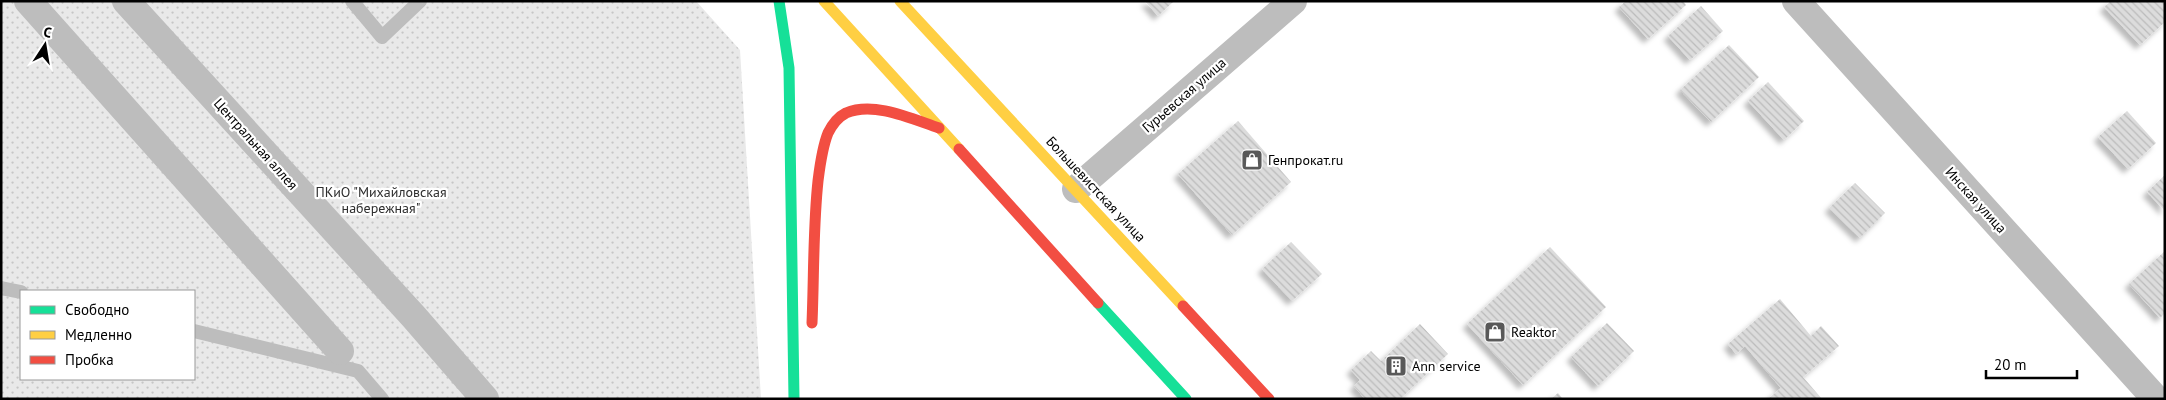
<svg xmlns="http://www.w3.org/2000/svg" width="2166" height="400" font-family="'PT Sans',sans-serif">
  <defs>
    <pattern id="park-dots" width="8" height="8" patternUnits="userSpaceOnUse" patternTransform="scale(1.25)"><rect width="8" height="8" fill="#e9e9e9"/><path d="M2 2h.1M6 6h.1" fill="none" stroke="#c6c6c6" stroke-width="1.8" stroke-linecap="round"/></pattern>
    <pattern id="building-back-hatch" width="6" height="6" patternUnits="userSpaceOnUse" patternTransform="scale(1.25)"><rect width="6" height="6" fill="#dcdcdc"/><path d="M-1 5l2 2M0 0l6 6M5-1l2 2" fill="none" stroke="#bbb"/></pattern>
    <filter id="shadow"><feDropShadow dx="-4.5" dy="4.5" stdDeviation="2.5" flood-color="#0004"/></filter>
  </defs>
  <rect width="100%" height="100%" fill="#fff"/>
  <path fill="url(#park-dots)" fill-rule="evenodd" d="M 1,1 L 696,1 L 740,50 L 761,399 L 1,399 ZM 21,291 L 194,291 L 194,379 L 21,379 Z"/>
  <g fill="url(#building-back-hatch)" filter="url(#shadow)">
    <path d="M 1145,1 L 1174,1 L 1158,16 Z"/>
    <path d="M 1626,1 L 1683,1 L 1686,5 L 1648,39 L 1619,7 Z"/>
    <path d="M 2111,1 L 2165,1 L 2165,22 L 2140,45 L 2104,7 Z"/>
    <path d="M 1701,6 L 1723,31 L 1690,60 L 1668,36 Z"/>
    <path d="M 1729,45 L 1759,77 L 1711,122 L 1680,90 Z"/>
    <path d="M 1768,82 L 1804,121 L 1784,140 L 1748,101 Z"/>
    <path d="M 2127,111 L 2156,143 L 2128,169 L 2098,137 Z"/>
    <path d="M 1238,121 L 1291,182 L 1232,235 L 1178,174 Z"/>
    <path d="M 2165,175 L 2165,211 L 2147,192 Z"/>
    <path d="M 1855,183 L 1885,213 L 1860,238 L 1829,208 Z"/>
    <path d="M 1291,242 L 1322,274 L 1292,301 L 1262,269 Z"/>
    <path d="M 1550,247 L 1606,307 L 1523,385 L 1467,324 Z"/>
    <path d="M 2165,251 L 2165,313 L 2160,318 L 2129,284 Z"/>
    <path d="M 1780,299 L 1811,336 L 1821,326 L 1839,346 L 1803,377 L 1822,399 L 1768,399 L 1781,388 L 1745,346 L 1736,354 L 1728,344 Z"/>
    <path d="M 1607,323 L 1634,351 L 1598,386 L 1571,357 Z"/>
    <path d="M 1420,324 L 1448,354 L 1400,399 L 1365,399 L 1354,386 L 1360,380 L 1351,370 L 1371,351 L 1381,361 Z"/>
    <path d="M 1558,393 L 1563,399 L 1551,399 Z"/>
  </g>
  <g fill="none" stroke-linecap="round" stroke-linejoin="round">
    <g stroke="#bdbdbd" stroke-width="14">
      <path d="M 352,1 L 382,37 L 420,1"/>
      <path d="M 1,288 L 21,292"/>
      <path d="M 194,331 L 358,371 L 382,399"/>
    </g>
    <g stroke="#bdbdbd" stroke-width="28">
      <path d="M 28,1 L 340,351"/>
      <path d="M 126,1 L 414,317 L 485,399"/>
      <path d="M 1796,1 L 2156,399"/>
      <path d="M 1076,189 L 1293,1"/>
    </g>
    <g stroke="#16e098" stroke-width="11">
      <path d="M 779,1 L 789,68 L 794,399"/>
      <path d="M 1098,303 L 1186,399"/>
    </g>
    <g stroke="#ffcf43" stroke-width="11">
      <path d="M 824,1 L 959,149"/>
      <path d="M 900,1 L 1183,306"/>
    </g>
    <g stroke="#f24e42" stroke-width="11">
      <path d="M 959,149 L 1098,303"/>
      <path d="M 1183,306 L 1269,399"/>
      <path d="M 812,323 C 814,276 813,228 818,181 C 820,165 822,148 828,133 C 832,125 838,117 846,113 C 874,101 912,119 939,128"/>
    </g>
  </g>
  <defs>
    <g id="shop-square" transform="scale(1.125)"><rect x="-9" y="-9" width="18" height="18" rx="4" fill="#595959" stroke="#fff"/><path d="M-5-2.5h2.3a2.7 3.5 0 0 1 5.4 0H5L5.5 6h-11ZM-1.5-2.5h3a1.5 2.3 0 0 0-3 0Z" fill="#fff"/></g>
    <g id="building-square" transform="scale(1.125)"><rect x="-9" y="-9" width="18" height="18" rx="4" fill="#595959" stroke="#fff"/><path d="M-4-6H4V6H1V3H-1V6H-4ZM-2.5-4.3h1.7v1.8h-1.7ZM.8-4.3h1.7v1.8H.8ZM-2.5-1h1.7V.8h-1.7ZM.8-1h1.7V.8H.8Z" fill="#fff"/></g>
  </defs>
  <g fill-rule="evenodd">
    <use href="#shop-square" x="1252" y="160"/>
    <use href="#shop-square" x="1495" y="332"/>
    <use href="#building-square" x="1396" y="366"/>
  </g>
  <g text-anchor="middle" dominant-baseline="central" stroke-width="4.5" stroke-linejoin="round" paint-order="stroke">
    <g font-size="14" fill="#000" stroke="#fff">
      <text transform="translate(1184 95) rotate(-41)">Гурьевская улица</text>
      <text transform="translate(256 144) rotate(48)">Центральная аллея</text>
      <text transform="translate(1096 189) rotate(47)">Большевистская улица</text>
      <text transform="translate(1976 200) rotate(48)">Инская улица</text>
    </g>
    <g font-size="14" fill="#000" stroke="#fff" text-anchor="start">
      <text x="1268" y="160">Генпрокат.ru</text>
      <text x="1511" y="332">Reaktor</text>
      <text x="1412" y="366">Ann service</text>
    </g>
    <g font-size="14" fill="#2e2e2e" stroke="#fff">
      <text x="381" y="192">ПКиО "Михайловская<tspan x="381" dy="16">набережная"</tspan></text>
    </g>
  </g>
  <rect width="2166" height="400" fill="none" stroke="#000000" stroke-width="5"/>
  <rect x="20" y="290" width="175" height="90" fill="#ffffff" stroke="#999999"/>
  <rect x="30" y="306" width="25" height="8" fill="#16e098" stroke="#999999"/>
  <text x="65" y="315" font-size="15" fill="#000000">Свободно</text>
  <rect x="30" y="331" width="25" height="8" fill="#ffcf43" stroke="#999999"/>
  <text x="65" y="340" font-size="15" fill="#000000">Медленно</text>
  <rect x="30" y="356" width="25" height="8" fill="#f24e42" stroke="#999999"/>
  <text x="65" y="365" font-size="15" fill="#000000">Пробка</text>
  <g transform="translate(45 45) rotate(12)" stroke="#ffffff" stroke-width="4" paint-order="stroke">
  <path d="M0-4L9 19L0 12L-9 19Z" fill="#000000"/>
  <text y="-8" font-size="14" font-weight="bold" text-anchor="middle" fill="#000000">С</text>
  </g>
  <path d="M1986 370v8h91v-8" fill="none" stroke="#000000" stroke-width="2.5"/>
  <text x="1994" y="370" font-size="15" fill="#000000" stroke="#ffffff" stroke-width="4" paint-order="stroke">20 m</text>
</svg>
